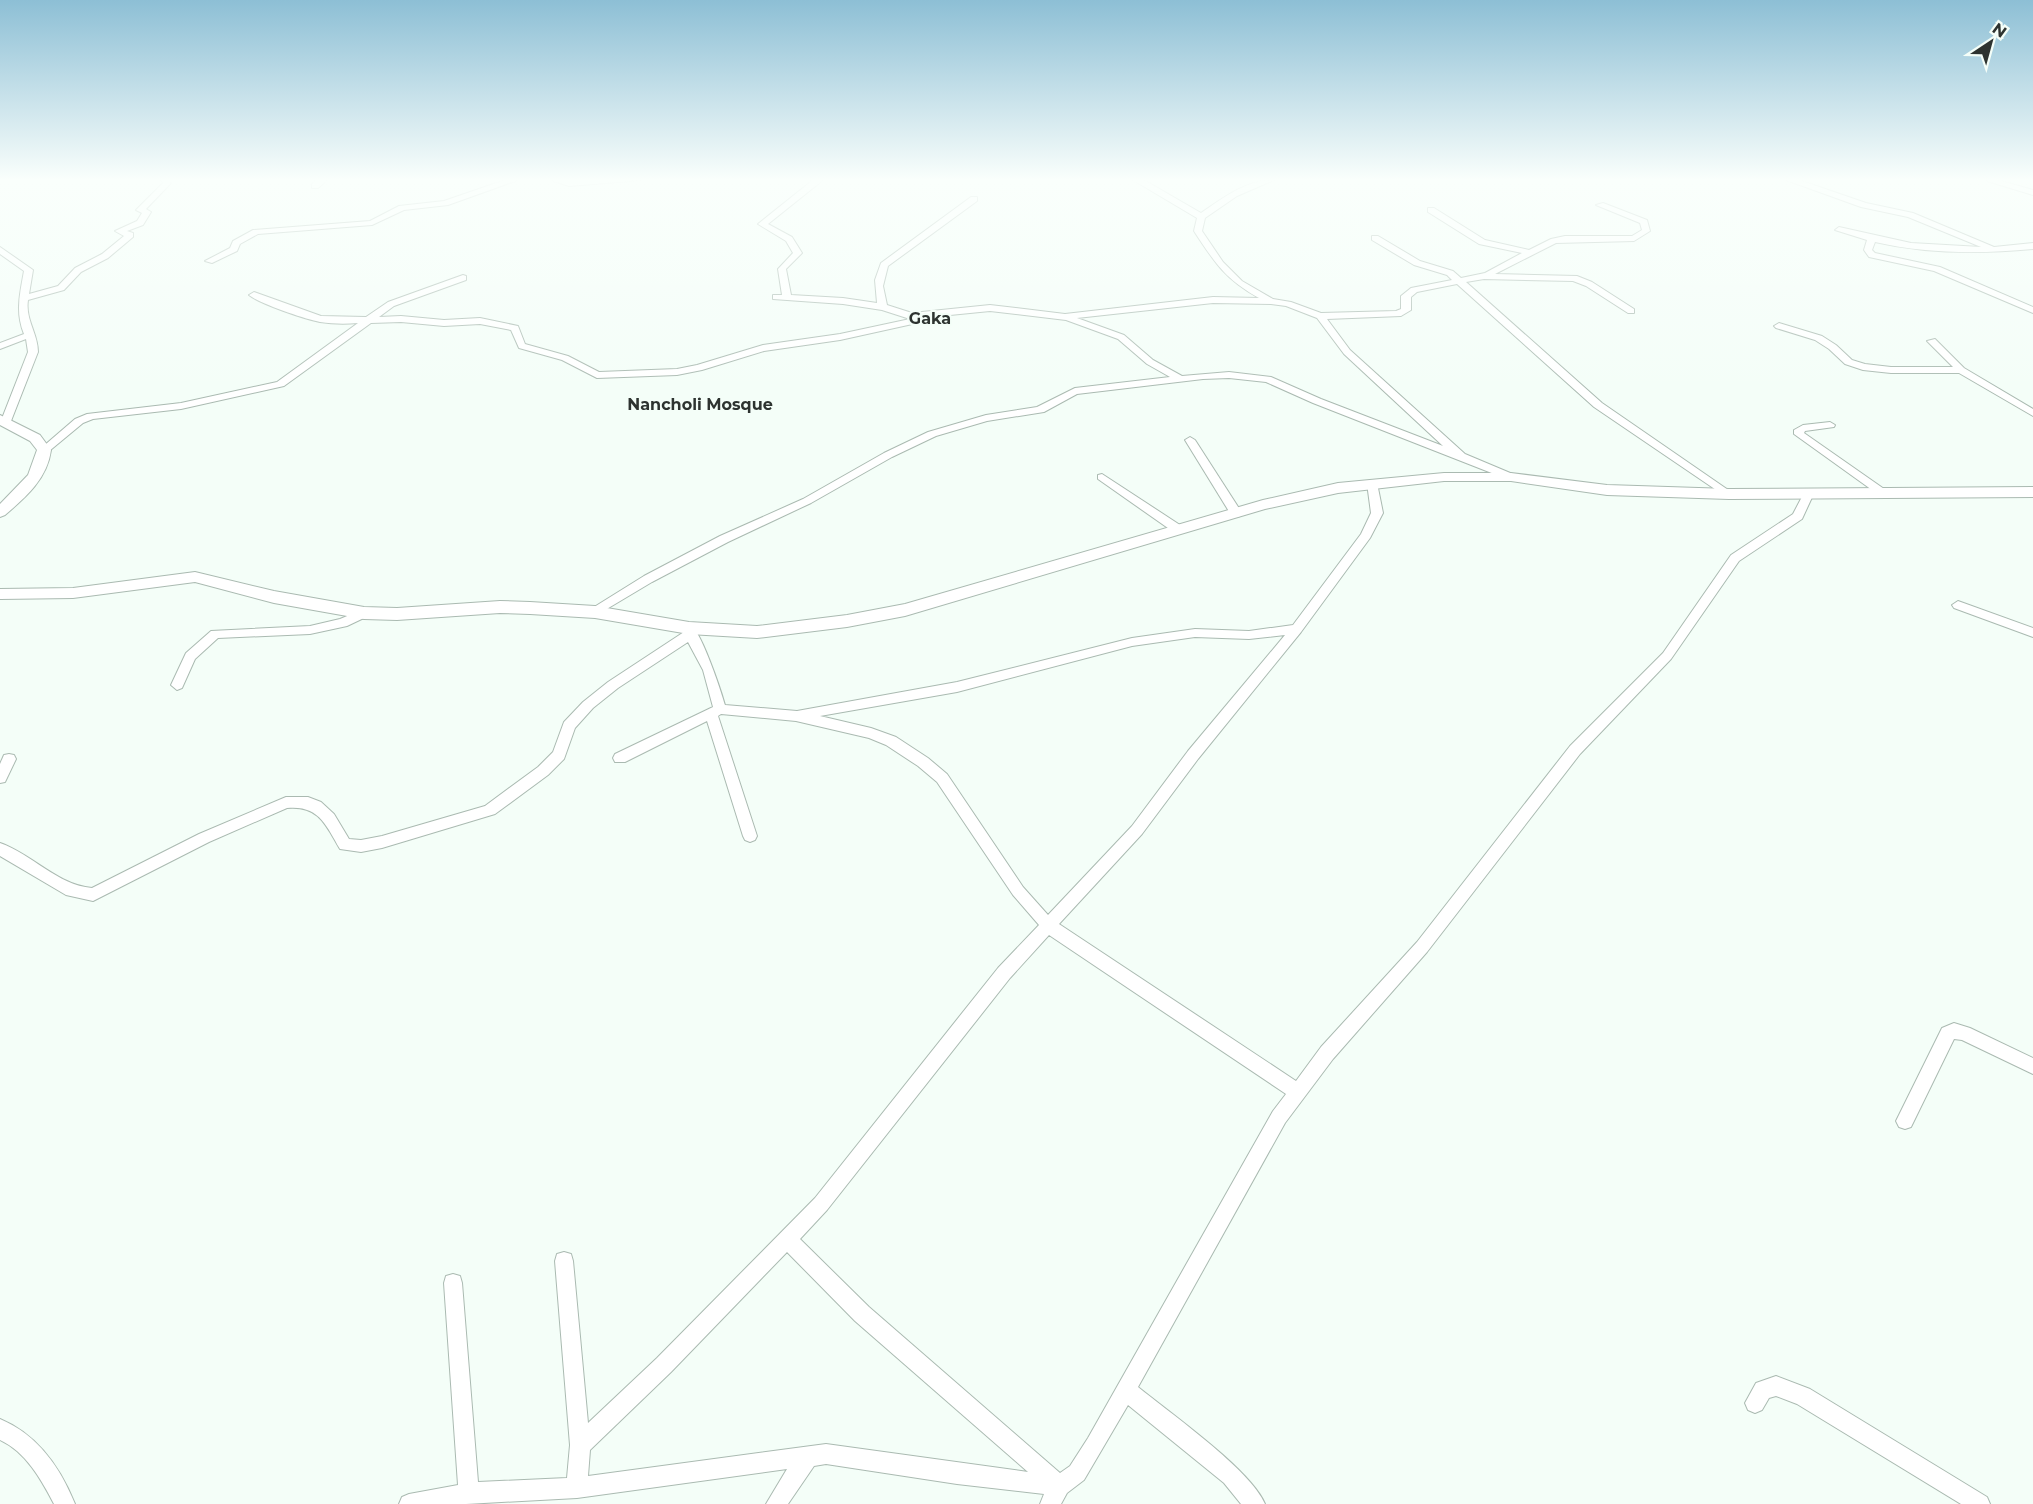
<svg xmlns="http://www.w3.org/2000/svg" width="2033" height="1504" font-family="Montserrat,sans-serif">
  <rect width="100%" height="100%" fill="#f4fef8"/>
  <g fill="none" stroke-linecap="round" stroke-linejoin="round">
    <g stroke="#aabab1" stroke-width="2">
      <g id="minor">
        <path d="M 161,180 L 169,180 L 171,183 L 146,209 L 151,212 L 143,225 L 127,231 L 133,233 L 133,237 L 108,258 L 81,272 L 64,290 L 28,300 C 25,320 38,333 38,352 L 11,421 L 10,423 L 2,423 L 1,421 L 28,352 L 26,339 L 0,349 L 0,343 L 24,334 C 15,312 20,293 24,271 L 0,254 L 0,247 L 33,270 L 29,294 L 58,286 L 75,268 L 102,254 L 124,236 L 115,231 L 137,221 L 142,213 L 136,210 L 163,183 Z"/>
        <path d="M 317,180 L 327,180 L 318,188 L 312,188 L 312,184 Z"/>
        <path d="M 505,180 L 518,180 L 448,205 L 404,210 L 372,225 L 258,234 L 240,244 L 237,251 L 212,263 L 205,261 L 230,248 L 233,241 L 253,230 L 370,221 L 399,206 L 444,201 Z"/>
        <path d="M 551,180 L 642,180 L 569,186 Z"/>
        <path d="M 813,180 L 823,180 L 768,224 L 792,237 L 802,253 L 786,269 L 791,295 L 843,298 L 877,303 L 875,280 L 881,263 L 971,197 L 977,197 L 977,201 L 888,266 L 883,286 L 887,305 L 912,313 L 990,305 L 1065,314 L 1213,297 L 1259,298 C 1225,279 1215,263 1194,231 L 1197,218 L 1133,180 L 1144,180 L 1201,213 C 1223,198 1246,180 1274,180 L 1237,196 L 1205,218 L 1202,231 L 1223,262 L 1242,281 L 1273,299 L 1291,302 L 1321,313 L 1396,311 L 1401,309 L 1401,296 L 1411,288 L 1452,280 L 1447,275 L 1414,265 L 1372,240 L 1372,236 L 1378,236 L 1420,261 L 1453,271 L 1461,278 L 1485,273 L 1522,253 L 1479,244 L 1428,212 L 1428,208 L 1434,208 L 1485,240 L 1529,250 L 1551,239 L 1565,236 L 1632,236 L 1642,230 L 1640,223 L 1596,205 L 1603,203 L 1647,220 L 1650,231 L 1634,241 L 1556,243 L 1495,274 L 1577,276 L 1592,282 L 1634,309 L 1634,313 L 1628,313 L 1586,286 L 1573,281 L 1484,279 L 1466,282 L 1602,403 L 1734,494 L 1733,496 L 1725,496 L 1594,407 L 1457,284 L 1417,292 L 1411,297 L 1411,310 L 1401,316 L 1327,319 L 1350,350 L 1465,454 L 1515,475 L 1515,479 L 1507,479 L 1313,403 L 1266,382 L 1229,378 L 1203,379 L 1077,394 L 1044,412 L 987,421 L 936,436 L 892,457 L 811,503 L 728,542 L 652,582 L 595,616 L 589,612 L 591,609 L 644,576 L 720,536 L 803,499 L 884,453 L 928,432 L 986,415 L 1037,407 L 1075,388 L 1170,377 L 1147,364 L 1118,339 L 1066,320 L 990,311 L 920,318 L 922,320 L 917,323 L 840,340 L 764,351 L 702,370 L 677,375 L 597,378 L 562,360 L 519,348 L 511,330 L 480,324 L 444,326 L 401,322 L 371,323 L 284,386 L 181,409 L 93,419 L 83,423 L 48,452 L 44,453 L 39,450 L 75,419 L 87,414 L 181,403 L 277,382 L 358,323 C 346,324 333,324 320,322 C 305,319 260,304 249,295 L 254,292 L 321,316 L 366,317 L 388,302 L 463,275 L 466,276 L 466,280 L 394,306 L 379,317 L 401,316 L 444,320 L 480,318 L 518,326 L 525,344 L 568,356 L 599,372 L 677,369 L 697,365 L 763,345 L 840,334 L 910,319 L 882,310 L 843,304 L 773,299 L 773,295 L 782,295 L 778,269 L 793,253 L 786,241 L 758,224 ZM 1213,303 L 1271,304 L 1286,306 L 1317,318 L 1344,354 L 1443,446 L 1321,399 L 1271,377 L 1229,372 L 1182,376 L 1153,360 L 1124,335 L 1077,318 Z"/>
        <path d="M 1786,180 L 1799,180 L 1866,203 L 1913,213 L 1994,247 L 2033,243 L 2033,249 C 1980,254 1927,254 1875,242 L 1872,250 L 1875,253 L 1940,267 L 2033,307 L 2033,313 L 1934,271 L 1869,257 L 1864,250 L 1867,240 L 1835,230 L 1839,227 L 1911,243 L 1981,247 L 1908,217 L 1861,207 Z"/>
        <path d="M 1984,180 L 1998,180 L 2033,190 L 2033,195 Z"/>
        <path d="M 1779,323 L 1822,336 L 1836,345 L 1852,360 L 1865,364 L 1891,367 L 1953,367 L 1927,341 L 1935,339 L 1964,368 L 2033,409 L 2033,416 L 1959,373 L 1891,373 L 1863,370 L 1845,364 L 1829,349 L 1815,340 L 1776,328 L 1774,326 Z"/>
        <path d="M 1830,422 L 1835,425 L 1834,427 L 1805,431 L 1804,433 L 1887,491 L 1887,495 L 1879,495 L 1794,434 L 1794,430 L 1803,425 Z"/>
        <path d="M 1190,437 L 1195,440 L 1242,513 L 1240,516 L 1236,517 L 1230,513 L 1185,440 Z"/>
        <path d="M 1102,474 L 1183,527 L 1183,533 L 1175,533 L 1098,479 L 1098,475 Z"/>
        <path d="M 1372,480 L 1377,483 L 1383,513 L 1370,538 L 1301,632 L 1198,759 L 1142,834 L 1059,924 L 1296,1081 L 1321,1047 L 1417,942 L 1570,746 L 1663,653 L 1731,555 L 1793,514 L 1805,491 L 1809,490 L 1814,493 L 1802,519 L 1739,561 L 1671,659 L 1580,754 L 1427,952 L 1333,1059 L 1285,1123 L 1138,1387 C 1170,1413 1251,1470 1265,1504 L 1241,1504 L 1224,1483 L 1128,1405 L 1084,1480 L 1067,1493 L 1061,1504 L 1040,1504 L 1044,1494 L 957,1484 L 826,1464 L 814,1466 L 788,1504 L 766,1504 L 787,1469 L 577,1498 L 466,1504 L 399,1504 L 402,1497 L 409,1494 L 458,1485 L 444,1283 L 446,1276 L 453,1274 L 460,1276 L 462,1283 L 478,1482 L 567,1478 L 570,1445 L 555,1261 L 557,1254 L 564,1252 L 571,1254 L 573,1261 L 588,1423 L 657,1358 L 815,1198 L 998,968 L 1039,925 L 1013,895 L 937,782 L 918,766 L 886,745 L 869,738 L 796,721 L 721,714 L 718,716 L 757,836 L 755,840 L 750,842 L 745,840 L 743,836 L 707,721 L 625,762 L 615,762 L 613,758 L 615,754 L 713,707 L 703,670 L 688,642 L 618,688 L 593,708 L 575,728 L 564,759 L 548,775 L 495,814 L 382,848 L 361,852 L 340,849 C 326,825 319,805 287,808 L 209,842 L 93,901 L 66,895 L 0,856 L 0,843 C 32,854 57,885 92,888 L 199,834 L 286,797 L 308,797 L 321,802 L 334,814 L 349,839 L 361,840 L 382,836 L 485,806 L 538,767 L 553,752 L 564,722 L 583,702 L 608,682 L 684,632 L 683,628 L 689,624 C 700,627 721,691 725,705 L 797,711 L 957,682 L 1132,638 L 1195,629 L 1249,631 L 1293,625 L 1361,534 L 1371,513 L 1367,483 ZM 1285,635 L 1188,751 L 1132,826 L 1048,915 L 1023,887 L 947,774 L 928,758 L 896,737 L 871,728 L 820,716 L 957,692 L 1132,646 L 1195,637 L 1249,639 ZM 1049,935 L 1286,1094 L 1273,1111 L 1088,1438 L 1070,1466 L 1060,1473 L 869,1307 L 800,1239 L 827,1210 L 1010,978 ZM 787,1252 L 855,1321 L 1028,1472 L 826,1444 L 588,1476 L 590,1450 L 671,1372 Z"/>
        <path d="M 1958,601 L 2033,628 L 2033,637 L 1954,608 L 1952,605 Z"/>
        <path d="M 364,609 L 368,610 L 370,613 L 368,616 L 347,626 L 310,634 L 218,638 L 195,659 L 182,688 L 177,690 L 171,685 L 186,653 L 211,631 L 310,626 L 340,619 Z"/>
        <path d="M 9,754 L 14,755 L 16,759 L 5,782 L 0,783 L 0,764 L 4,755 Z"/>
        <path d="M 1954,1023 L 1970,1028 L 2033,1058 L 2033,1074 L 1962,1040 L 1954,1039 L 1911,1127 L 1905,1129 L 1899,1127 L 1896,1121 L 1899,1115 L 1942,1028 Z"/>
        <path d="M 1776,1376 L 1810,1389 L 1987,1497 L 1990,1504 L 1961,1504 L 1797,1404 L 1776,1396 L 1769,1398 L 1762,1410 L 1755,1413 L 1748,1410 L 1745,1403 L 1756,1383 Z"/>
        <path d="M 0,1419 C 38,1435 60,1467 75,1504 L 54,1504 C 41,1479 26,1452 0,1440 Z"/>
      </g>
    </g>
    <g stroke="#aabab1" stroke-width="2">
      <g id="tertiary">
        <path d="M 0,415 L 40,435 L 51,450 C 47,479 26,497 5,515 L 0,517 L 0,504 L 28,475 L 37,450 L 30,441 L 0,425 Z"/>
        <path d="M 1444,473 L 1511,473 L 1607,485 L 1729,489 L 2033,487 L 2033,497 L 1729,499 L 1607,495 L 1511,481 L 1444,481 L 1338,493 L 1265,509 L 905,616 L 847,627 L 757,638 L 689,634 L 595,618 L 530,614 L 500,613 L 397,620 L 364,619 L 274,603 L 195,582 L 73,598 L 0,599 L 0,589 L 73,588 L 195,572 L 274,591 L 364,607 L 397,608 L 500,601 L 530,602 L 595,606 L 689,622 L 757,626 L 847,615 L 905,604 L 1263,500 L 1338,483 Z"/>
      </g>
    </g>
    <use href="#minor" fill="#fff" fill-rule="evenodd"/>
    <use href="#tertiary" fill="#fff" fill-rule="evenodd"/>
  </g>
  <linearGradient id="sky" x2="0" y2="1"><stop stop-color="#8dbfd5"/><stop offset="0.46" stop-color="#fafffc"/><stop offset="1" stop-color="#fafffc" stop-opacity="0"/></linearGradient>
  <rect width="2033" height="391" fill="url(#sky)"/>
  <g text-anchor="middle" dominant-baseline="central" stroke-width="4.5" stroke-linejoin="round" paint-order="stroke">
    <g font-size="16" font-weight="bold" fill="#2d3330" stroke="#f4fef8">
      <text x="930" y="318">Gaka</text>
      <text x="700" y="404">Nancholi Mosque</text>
    </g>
  </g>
  <g transform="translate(1991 42) rotate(36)" stroke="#f4fef8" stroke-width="4.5" paint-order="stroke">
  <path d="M0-4.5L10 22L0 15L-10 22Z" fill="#2d3330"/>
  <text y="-9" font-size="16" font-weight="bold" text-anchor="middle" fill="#2d3330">N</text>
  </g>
</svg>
